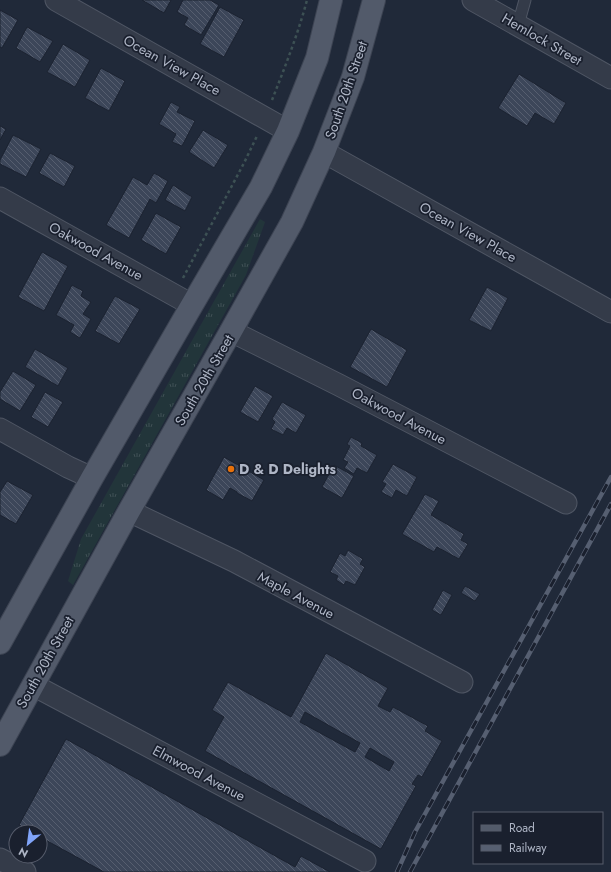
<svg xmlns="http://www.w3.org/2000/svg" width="611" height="872" font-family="Jost,sans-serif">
  <defs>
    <pattern id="grass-tufts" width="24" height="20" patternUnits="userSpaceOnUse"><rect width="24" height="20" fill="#22353a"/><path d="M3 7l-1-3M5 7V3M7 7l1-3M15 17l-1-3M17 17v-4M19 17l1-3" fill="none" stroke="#405055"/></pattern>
    <pattern id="building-back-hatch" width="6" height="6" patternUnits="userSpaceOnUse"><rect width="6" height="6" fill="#3c4659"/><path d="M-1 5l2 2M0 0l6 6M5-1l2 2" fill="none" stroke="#565e6f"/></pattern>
  </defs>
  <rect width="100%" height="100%" fill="#202939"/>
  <path fill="url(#grass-tufts)" d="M 260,219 L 265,222 L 246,275 L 73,585 L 68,581 L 81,539 Z"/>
  <g fill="url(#building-back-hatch)" stroke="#1b2230" fill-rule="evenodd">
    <path d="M 142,0 L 171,0 L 164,13 Z"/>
    <path d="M 183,0 L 210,0 L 219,5 L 201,35 L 184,25 L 188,18 L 177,12 Z"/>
    <path d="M 220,7 L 244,20 L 224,57 L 200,44 Z"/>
    <path d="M 0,10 L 18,20 L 2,48 L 0,47 Z"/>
    <path d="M 27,27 L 53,41 L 40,62 L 16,48 Z"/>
    <path d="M 63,44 L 90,60 L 75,87 L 47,72 Z"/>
    <path d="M 101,68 L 125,81 L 109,111 L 85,98 Z"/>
    <path d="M 519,74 L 566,103 L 554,124 L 535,113 L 527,126 L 498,108 Z"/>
    <path d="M 171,102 L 180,107 L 177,112 L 195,121 L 182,146 L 172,142 L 176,134 L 159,124 Z"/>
    <path d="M 0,126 L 6,129 L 0,140 Z"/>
    <path d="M 203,130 L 228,145 L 214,168 L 189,152 Z"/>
    <path d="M 13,135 L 41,149 L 26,177 L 0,164 L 0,160 Z"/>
    <path d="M 50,153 L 75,166 L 64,187 L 39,173 Z"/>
    <path d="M 154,173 L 168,181 L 156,203 L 150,199 L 129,238 L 106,225 L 133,177 L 147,185 Z"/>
    <path d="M 173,185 L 192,197 L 185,211 L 165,200 Z"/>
    <path d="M 156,213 L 181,227 L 166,254 L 141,240 Z"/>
    <path d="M 42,252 L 68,266 L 44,311 L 18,297 Z"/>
    <path d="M 72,285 L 83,291 L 81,296 L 91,302 L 83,314 L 91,319 L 80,338 L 70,332 L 74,325 L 56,315 Z"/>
    <path d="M 487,287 L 508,298 L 491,331 L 469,320 Z"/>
    <path d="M 115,296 L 140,309 L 119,344 L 95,331 Z"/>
    <path d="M 371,329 L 407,350 L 387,387 L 350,367 Z"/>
    <path d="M 35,349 L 68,368 L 58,386 L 25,367 Z"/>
    <path d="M 13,371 L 36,385 L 20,411 L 0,399 L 0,392 Z"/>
    <path d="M 255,386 L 273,396 L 258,422 L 240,412 Z"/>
    <path d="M 45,392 L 63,402 L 48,427 L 31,417 Z"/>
    <path d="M 282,402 L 306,415 L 296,433 L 287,428 L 283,435 L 271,429 L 275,422 L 272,419 Z"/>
    <path d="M 351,437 L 362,443 L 361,446 L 377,455 L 367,473 L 357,468 L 354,474 L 344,468 L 348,462 L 343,460 L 350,446 L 347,444 Z"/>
    <path d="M 224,457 L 264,480 L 252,501 L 237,493 L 237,492 L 230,488 L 223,500 L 206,490 Z"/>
    <path d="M 393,464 L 417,477 L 407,496 L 396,490 L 392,498 L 381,492 L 386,484 L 382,482 Z"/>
    <path d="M 334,465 L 354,476 L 342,498 L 322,487 Z"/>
    <path d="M 7,481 L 33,495 L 16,524 L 0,515 L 0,492 Z"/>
    <path d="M 425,494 L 439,501 L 431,515 L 464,534 L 461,540 L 468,544 L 459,559 L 437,547 L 434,552 L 402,534 Z"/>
    <path d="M 348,550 L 363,559 L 360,564 L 365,567 L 355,585 L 346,581 L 344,585 L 336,580 L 338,576 L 330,572 L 340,553 L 345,556 Z"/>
    <path d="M 465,586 L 480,594 L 475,601 L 461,593 Z"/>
    <path d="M 443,590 L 452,595 L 441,615 L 432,610 Z"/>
    <path d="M 326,653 L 388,688 L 378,706 L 390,712 L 393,707 L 428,726 L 425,731 L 442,741 L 422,777 L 418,775 L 412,784 L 416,786 L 381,849 L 205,751 L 224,717 L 212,710 L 228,682 L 291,717 ZM 305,712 L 360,743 L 355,752 L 300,722 ZM 370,748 L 394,762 L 389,771 L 365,757 Z"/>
    <path d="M 66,739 L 295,867 L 301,856 L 330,872 L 104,872 L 40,837 L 40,832 L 32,832 L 19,825 Z"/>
  </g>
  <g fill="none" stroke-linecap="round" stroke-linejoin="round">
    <g stroke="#4f5664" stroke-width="13">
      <path id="lane" d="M 518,25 L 525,0"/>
    </g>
    <g stroke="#4f5664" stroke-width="23">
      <g id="street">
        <path d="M 56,0 L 288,131"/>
        <path d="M 473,0 L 611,78"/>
        <path d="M 324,152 L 611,312"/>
        <path d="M 0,198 L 192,305"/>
        <path d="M 231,331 L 339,385 L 566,503"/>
        <path d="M 0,429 L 68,467 L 92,478"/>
        <path d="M 129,511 L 234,561 L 462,682"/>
        <path d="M 33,685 L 365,861"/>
        <path d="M 0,859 L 25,872"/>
      </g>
    </g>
    <g stroke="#3d4453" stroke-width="24">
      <g id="primary">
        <path d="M 0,643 L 92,478 L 192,305 L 261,187 L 288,131 L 317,58 L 331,0"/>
        <path d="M 0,745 L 129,511 L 231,331 L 292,222 L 324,152 L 353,77 L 374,0"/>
      </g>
    </g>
    <g stroke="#3d5154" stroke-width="2.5" stroke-dasharray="3 3" stroke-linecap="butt">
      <path d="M 272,100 C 285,67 298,34 307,0"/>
      <path d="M 183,278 L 244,163 L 257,136"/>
    </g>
    <use href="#lane" stroke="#343b49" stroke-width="11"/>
    <use href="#street" stroke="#343b49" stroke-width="21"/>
    <use href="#primary" stroke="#525a6a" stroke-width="22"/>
    <g stroke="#565f71" stroke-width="4.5">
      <g id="rail">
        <path d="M 397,872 L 415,832 L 611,477"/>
        <path d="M 410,872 L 611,504"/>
      </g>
    </g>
    <use href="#rail" stroke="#1a202e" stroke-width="3" stroke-dasharray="9" stroke-linecap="butt"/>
  </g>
  <circle fill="#e8710a" stroke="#1a202e" stroke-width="1.5" cx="231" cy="469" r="4"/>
  <g text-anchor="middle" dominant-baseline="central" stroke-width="3.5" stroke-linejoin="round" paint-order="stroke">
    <g font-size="14" fill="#afb6c6" stroke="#1a202e">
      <text transform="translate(542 39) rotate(30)">Hemlock Street</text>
      <text transform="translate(172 65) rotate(29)">Ocean View Place</text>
      <text transform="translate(346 90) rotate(-71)">South 20th Street</text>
      <text transform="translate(468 232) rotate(29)">Ocean View Place</text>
      <text transform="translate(96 251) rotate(29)">Oakwood Avenue</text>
      <text transform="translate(204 380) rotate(-60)">South 20th Street</text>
      <text transform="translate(399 416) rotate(28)">Oakwood Avenue</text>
      <text transform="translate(296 595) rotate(28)">Maple Avenue</text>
      <text transform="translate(45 662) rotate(-61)">South 20th Street</text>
      <text transform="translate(199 773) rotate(28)">Elmwood Avenue</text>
    </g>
    <g font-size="14" font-weight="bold" fill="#afb6c6" stroke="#1a202e" text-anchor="start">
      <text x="239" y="469">D &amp; D Delights</text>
    </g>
  </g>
  <rect x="473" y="812" width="130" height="52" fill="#1a202e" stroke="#565c6b"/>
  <rect x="481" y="825" width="20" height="6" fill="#525a6a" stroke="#565c6b"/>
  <text x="509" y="832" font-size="12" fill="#afb6c6">Road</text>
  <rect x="481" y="845" width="20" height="6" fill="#565f71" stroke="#565c6b"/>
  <text x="509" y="852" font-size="12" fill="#afb6c6">Railway</text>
  <g transform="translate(28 844) rotate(209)"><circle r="19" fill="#1a202e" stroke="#565c6b"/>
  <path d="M0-3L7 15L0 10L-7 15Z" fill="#80a4f9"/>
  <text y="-6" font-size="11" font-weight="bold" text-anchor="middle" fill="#afb6c6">N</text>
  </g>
</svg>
